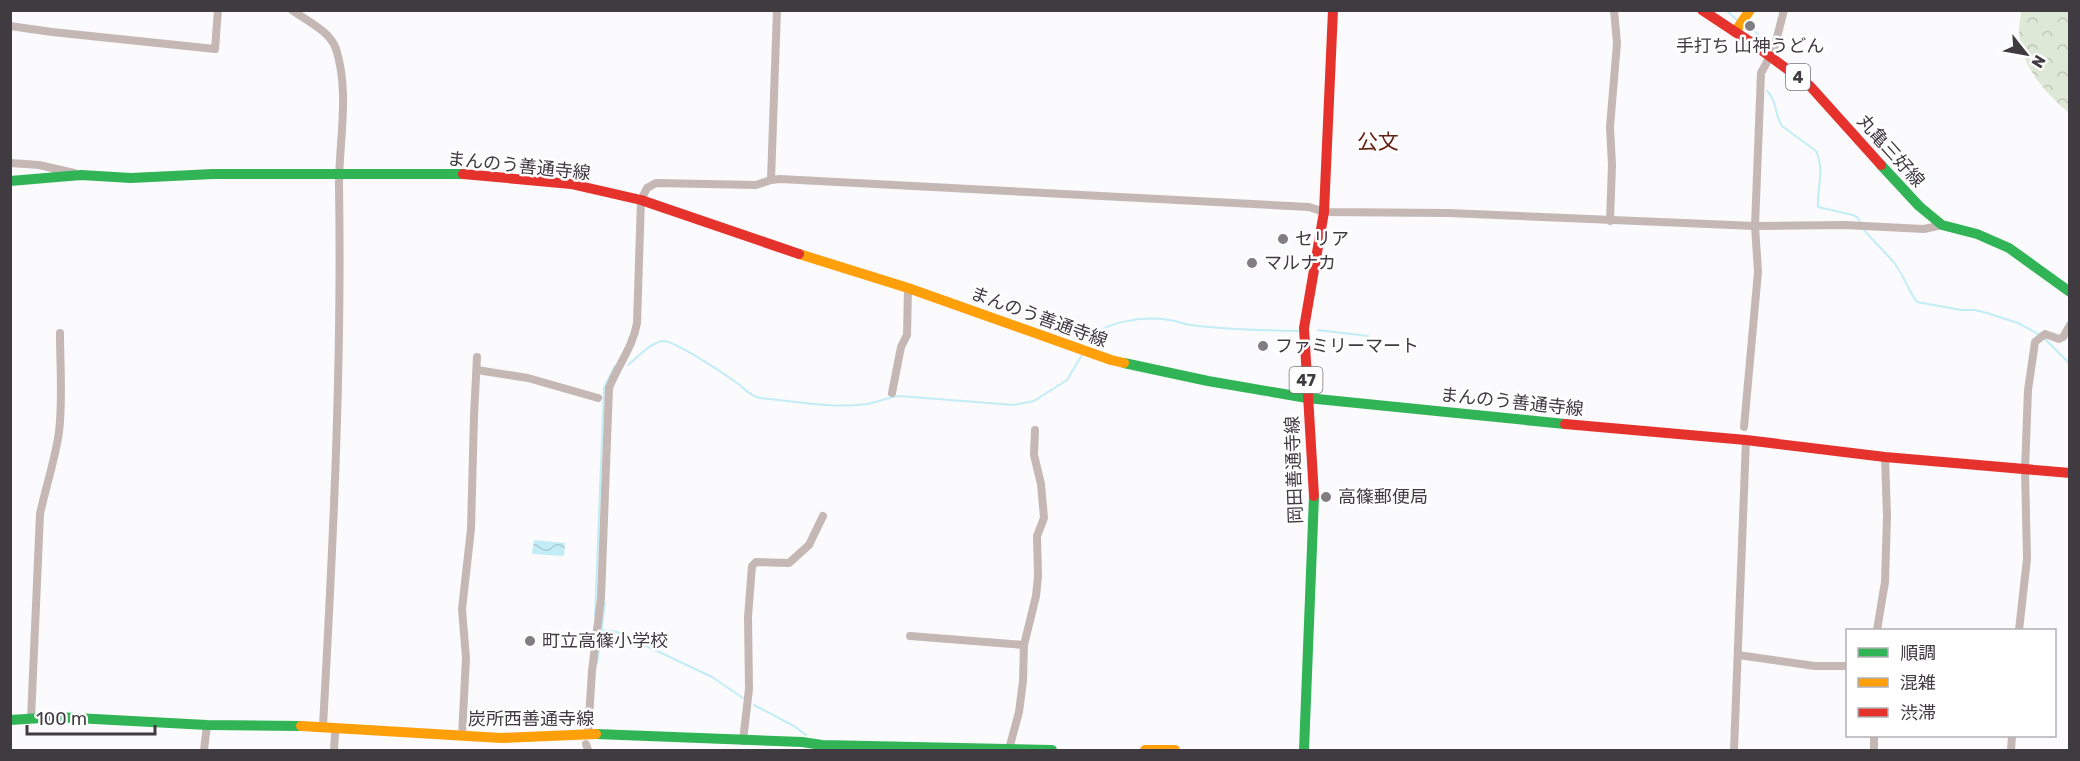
<svg xmlns="http://www.w3.org/2000/svg" width="2080" height="761" font-family="Rubik,'Noto Sans JP',sans-serif">
  <defs>
    <pattern id="forest-crowns" width="20" height="18" patternUnits="userSpaceOnUse" patternTransform="scale(1.5)"><rect width="20" height="18" fill="#dee8d6"/><path d="M2 6a3 3 0 1 1 6 0M12 15a3 3 0 1 1 6 0" fill="none" stroke="#c0c8b9"/></pattern>
    <pattern id="water-waves" width="16" height="10" patternUnits="userSpaceOnUse" patternTransform="scale(1.5)"><rect width="16" height="10" fill="#c2edf7"/><path d="M0 5q4-4 8 0t8 0" fill="none" stroke="#a8ccd5"/></pattern>
  </defs>
  <rect width="100%" height="100%" fill="#fbfafc"/>
  <path fill="url(#forest-crowns)" d="M 2021,11 L 2069,11 L 2069,113 C 2045,93 2019,64 2019,30 C 2019,23 2021,17 2021,11 Z"/>
  <path fill="url(#water-waves)" d="M 534,540 L 565,543 L 564,556 L 532,554 Z"/>
  <g fill="none" stroke-linecap="round" stroke-linejoin="round">
    <g stroke="#c2edf7" stroke-width="2">
      <path d="M 1726,10 L 1737,20"/>
      <path d="M 1745,25 L 1757,33 L 1767,48"/>
      <path d="M 1767,91 C 1778,102 1774,114 1782,126 L 1816,151 C 1825,171 1817,187 1818,207 L 1853,215 L 1857,217 L 1860,222"/>
      <path d="M 1862,227 C 1872,241 1885,251 1895,264 C 1904,276 1908,290 1917,302 L 1961,310 L 1975,310 L 1987,313 L 2018,323 L 2040,335"/>
      <path d="M 1318,330 L 1368,336"/>
      <path d="M 2045,339 L 2070,364"/>
      <path d="M 1087,342 C 1102,321 1144,316 1169,320 C 1176,321 1184,324 1191,325 C 1226,330 1263,330 1298,331"/>
      <path d="M 628,365 C 638,357 650,343 663,341 C 674,340 726,375 737,383 C 745,389 750,396 760,398 C 796,401 836,410 872,403 C 881,401 889,397 899,396 L 1014,405 L 1034,401 L 1067,380 L 1082,355"/>
      <path d="M 595,616 L 604,388 L 615,366"/>
      <path d="M 602,630 L 617,632 L 712,677 L 743,698"/>
      <path d="M 597,664 L 605,603"/>
      <path d="M 754,705 L 794,726 L 806,735"/>
    </g>
    <g stroke="#c5b8b4" stroke-width="8">
      <path d="M 292,10 C 307,21 330,31 336,49 C 350,92 339,141 339,185 C 342,365 333,546 323,726"/>
      <path d="M 10,26 L 52,32 L 215,49 L 218,10"/>
      <path d="M 10,163 L 39,165 L 74,173"/>
      <path d="M 771,180 L 777,10"/>
      <path d="M 1610,221 L 1612,165 L 1610,127 L 1617,43 L 1614,10"/>
      <path d="M 477,370 L 528,378 L 598,398"/>
      <path d="M 892,393 L 901,347 L 907,335 L 908,288"/>
      <path d="M 1744,427 L 1758,272 L 1755,226 L 1761,73 L 1774,49 L 1784,10"/>
      <path d="M 1877,630 L 1885,582 L 1887,516 L 1885,457"/>
      <path d="M 2019,630 L 2027,559 L 2025,470 L 2028,390 L 2035,342 L 2045,334 L 2059,339 L 2063,337 L 2070,325"/>
      <path d="M 910,636 L 1024,645"/>
      <path d="M 1738,655 L 1815,666 L 1848,666"/>
      <path d="M 31,719 L 40,514 C 46,486 55,460 59,432 C 63,399 60,366 60,333"/>
      <path d="M 588,734 L 592,671 L 601,598 L 609,388 C 618,365 633,347 637,323 L 641,200 L 647,188 L 656,183 L 756,185 L 771,180 L 780,179 L 1309,207 L 1324,212 L 1448,213 L 1755,226 L 1845,225 L 1924,229 L 1942,225"/>
      <path d="M 462,736 L 466,658 L 462,609 L 471,529 L 474,416 L 477,357"/>
      <path d="M 1874,736 L 1874,750"/>
      <path d="M 743,741 L 749,689 L 748,617 L 752,566 L 756,562 L 789,563 L 809,545 L 823,516"/>
      <path d="M 586,744 L 588,750"/>
      <path d="M 1009,749 L 1019,712 L 1023,681 L 1024,645 L 1036,596 L 1038,576 L 1037,536 L 1044,518 L 1041,484 L 1034,455 L 1035,430"/>
      <path d="M 204,750 L 207,725"/>
      <path d="M 334,750 L 335,734"/>
      <path d="M 1734,750 L 1746,440"/>
      <path d="M 2011,750 L 2012,736"/>
    </g>
    <g stroke="#30b455" stroke-width="10">
      <path d="M 1881,165 L 1919,206 L 1942,225 L 1977,234 L 2009,248 L 2070,292"/>
      <path d="M 10,181 L 81,175 L 131,178 L 213,174 L 463,174"/>
      <path d="M 1124,363 L 1208,381 L 1307,398 L 1565,424"/>
      <path d="M 10,720 L 57,717 L 207,725 L 301,726"/>
      <path d="M 596,734 L 802,742 L 822,745 L 1052,750"/>
      <path d="M 1304,750 L 1314,496"/>
    </g>
    <g stroke="#ff9f0a" stroke-width="10">
      <path d="M 1735,32 L 1750,10"/>
      <path d="M 799,254 L 908,288 L 1111,360 L 1124,363"/>
      <path d="M 301,726 L 501,738 L 596,734"/>
      <path d="M 1145,750 L 1175,750"/>
    </g>
    <g stroke="#e5322d" stroke-width="10">
      <path d="M 1702,10 L 1749,41 L 1810,86 L 1881,165"/>
      <path d="M 463,174 L 571,184 L 641,200 L 799,254"/>
      <path d="M 1565,424 L 1746,440 L 1885,457 L 2070,473"/>
      <path d="M 1314,496 L 1304,328 L 1324,212 L 1333,10"/>
    </g>
  </g>
  <g fill="#817d82" stroke="#fff" stroke-width="2">
    <circle cx="1750" cy="26" r="6"/>
    <circle cx="1283" cy="239" r="6"/>
    <circle cx="1252" cy="263" r="6"/>
    <circle cx="1263" cy="346" r="6"/>
    <circle cx="1326" cy="497" r="6"/>
    <circle cx="530" cy="641" r="6"/>
  </g>
  <g text-anchor="middle" dominant-baseline="central" stroke-width="5" stroke-linejoin="round" paint-order="stroke">
    <g fill="#fff" stroke="#79757a" stroke-width="1.5">
      <rect x="1786" y="64" width="24" height="26" rx="4.5"/>
      <rect x="1289.5" y="367" width="33" height="26" rx="4.5"/>
    </g>
    <g font-size="16" font-weight="bold" fill="#403a41">
      <text x="1798" y="77">4</text>
      <text x="1306" y="380">47</text>
    </g>
    <g font-size="18" fill="#403a41" stroke="#fff" text-anchor="start">
      <text x="1750" y="46" text-anchor="middle">手打ち 山神うどん</text>
      <text x="1295" y="239">セリア</text>
      <text x="1264" y="263">マルナカ</text>
      <text x="1275" y="346">ファミリーマート</text>
      <text x="1338" y="497">高篠郵便局</text>
      <text x="542" y="641">町立高篠小学校</text>
    </g>
    <g font-size="18" fill="#403a41" stroke="#fff">
      <text transform="translate(1891 151) rotate(48)">丸亀三好線</text>
      <text transform="translate(519 166) rotate(6)">まんのう善通寺線</text>
      <text transform="translate(1039 317) rotate(20)">まんのう善通寺線</text>
      <text transform="translate(1512 402) rotate(6)">まんのう善通寺線</text>
      <text transform="translate(1294 470) rotate(-92)">岡田善通寺線</text>
      <text x="531" y="719">炭所西善通寺線</text>
    </g>
    <g font-size="21" fill="#642114" stroke="#fff">
      <text x="1378" y="141">公文</text>
    </g>
  </g>
  <rect width="2080" height="761" fill="none" stroke="#403a41" stroke-width="24"/>
  <rect x="1846" y="629" width="210" height="108" fill="#ffffff" stroke="#b3b0b3" stroke-width="1.5"/>
  <rect x="1858" y="648" width="30" height="9" fill="#30b455" stroke="#b3b0b3" stroke-width="1.5"/>
  <text x="1900" y="659" font-size="18" fill="#403a41">順調</text>
  <rect x="1858" y="678" width="30" height="9" fill="#ff9f0a" stroke="#b3b0b3" stroke-width="1.5"/>
  <text x="1900" y="689" font-size="18" fill="#403a41">混雑</text>
  <rect x="1858" y="708" width="30" height="9" fill="#e5322d" stroke="#b3b0b3" stroke-width="1.5"/>
  <text x="1900" y="719" font-size="18" fill="#403a41">渋滞</text>
  <g transform="translate(2026 54) rotate(121)" stroke="#ffffff" stroke-width="4.5" paint-order="stroke">
  <path d="M0-4.5L10 22L0 15L-10 22Z" fill="#403a41"/>
  <text y="-9" font-size="16" font-weight="bold" text-anchor="middle" fill="#403a41">N</text>
  </g>
  <path d="M27 725v9h128v-9" fill="none" stroke="#403a41" stroke-width="3"/>
  <text x="36" y="725" font-size="18" fill="#403a41" stroke="#ffffff" stroke-width="4.5" paint-order="stroke">100 m</text>
</svg>
